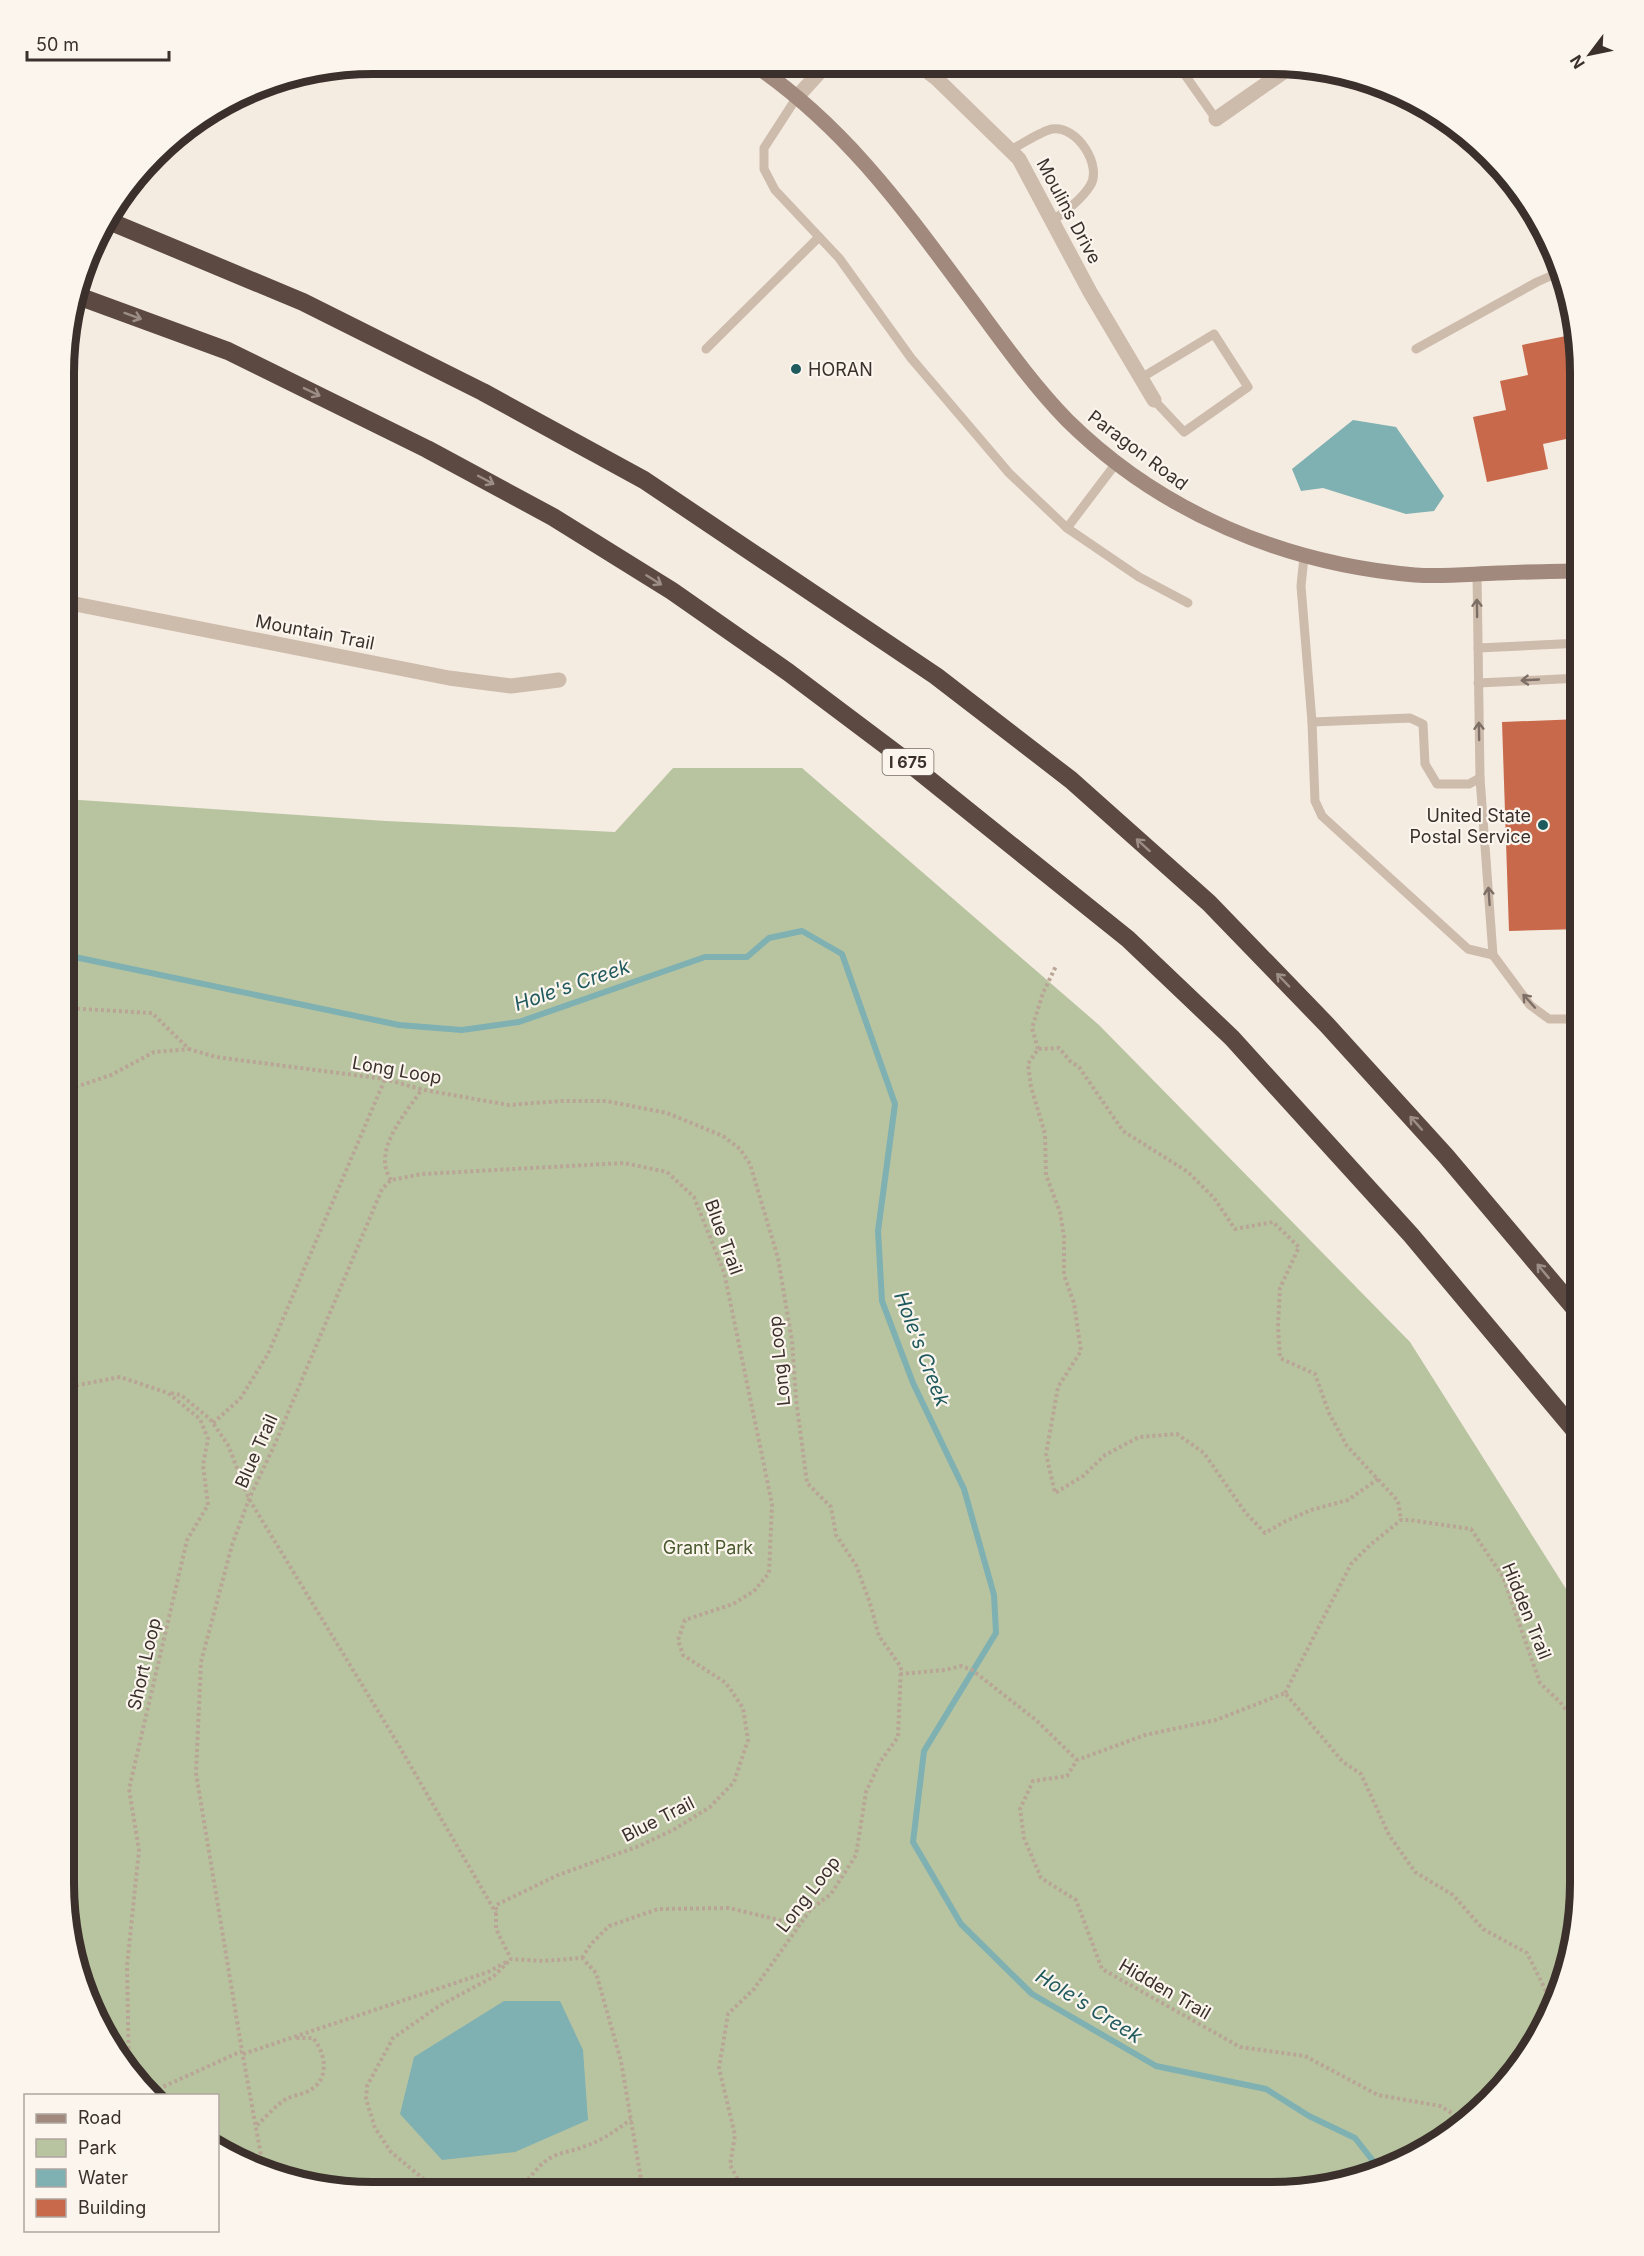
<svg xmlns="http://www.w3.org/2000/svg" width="1644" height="2256" font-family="Inter,sans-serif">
  <rect width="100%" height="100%" fill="#f4ebe1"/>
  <path fill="#b8c4a0" d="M 673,768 L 802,768 L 1099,1025 L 1410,1342 L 1580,1611 L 1580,1904 L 1564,1983 L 1529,2056 L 1476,2116 L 1408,2161 L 1351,2183 L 1271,2193 L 333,2190 L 273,2176 L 218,2149 L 218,2096 L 149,2095 L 140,2088 L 95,2020 L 73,1963 L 63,1883 L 65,799 L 386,821 L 615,832 Z"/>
  <g fill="#7fb0b2">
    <path d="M 1353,420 L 1396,427 L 1444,496 L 1434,511 L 1406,514 L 1323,488 L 1301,491 L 1292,469 Z"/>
    <path d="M 504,2001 L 560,2001 L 583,2050 L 588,2120 L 515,2152 L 442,2160 L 400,2114 L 414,2057 Z"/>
  </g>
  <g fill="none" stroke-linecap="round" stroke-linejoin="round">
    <path stroke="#7fb0b2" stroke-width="6" d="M 65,955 L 399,1025 L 462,1030 L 519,1022 L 705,957 L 747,957 L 769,938 L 802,931 L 842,954 L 895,1104 L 878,1231 L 882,1301 L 913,1383 L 964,1489 L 994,1595 L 996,1633 L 924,1751 L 913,1842 L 961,1924 L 1032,1994 L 1156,2066 L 1266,2089 L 1309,2116 L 1355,2138 L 1381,2171"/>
  </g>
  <g fill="#c8694b">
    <path d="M 1576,334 L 1581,373 L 1581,405 L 1573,407 L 1580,436 L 1543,444 L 1548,469 L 1487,482 L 1473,417 L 1506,410 L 1500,381 L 1528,375 L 1522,345 Z"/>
    <path d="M 1581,719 L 1581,929 L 1509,931 L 1502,722 Z"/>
  </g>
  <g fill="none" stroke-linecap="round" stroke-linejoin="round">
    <g stroke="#b9a596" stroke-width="4" stroke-dasharray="3 3" stroke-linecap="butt">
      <path d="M 65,1008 L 152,1013 L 189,1049 L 216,1057 L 385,1079 L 424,1090 L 509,1105 L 561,1101 L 606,1101 L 667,1113 L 723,1136 L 740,1149 L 750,1164 L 778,1258 L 792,1341 L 796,1399 L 807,1483 L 831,1507 L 836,1535 L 856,1565 L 870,1603 L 879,1636 L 901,1667 L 898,1737 L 880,1762 L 866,1792 L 856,1855 L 831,1894 L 811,1909 L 754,1989 L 728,2014 L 719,2068 L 735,2135 L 730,2165 L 745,2192"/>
      <path d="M 1038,1049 L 1032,1028 L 1043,993 L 1056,966"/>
      <path d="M 64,1091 L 111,1075 L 154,1052 L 189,1049"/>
      <path d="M 391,1180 C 371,1151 406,1113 422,1089"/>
      <path d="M 64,1385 L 73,1386 L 120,1377 L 168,1393 L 200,1419 L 208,1439 L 203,1465 L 208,1505 L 187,1540 L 129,1789 L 139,1850 L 127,1966 L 129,2072"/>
      <path d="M 171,1393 L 181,1395 L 210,1419 L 228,1445 L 249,1499 L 395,1739 L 496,1913"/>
      <path d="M 213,1423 L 240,1399 L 268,1354 L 385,1079"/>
      <path d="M 1378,1479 L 1348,1500 L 1311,1510 L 1286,1521 L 1265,1533 L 1245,1512 L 1204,1453 L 1177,1434 L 1139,1437 L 1105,1455 L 1083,1476 L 1055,1493 L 1046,1454 L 1058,1387 L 1081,1351 L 1074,1303 L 1064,1275 L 1064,1237 L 1060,1212 L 1046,1175 L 1045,1134 L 1031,1087 L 1028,1064 L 1038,1049 L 1059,1048 L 1070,1061 L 1079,1067 L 1123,1131 L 1188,1172 L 1214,1198 L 1235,1229 L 1273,1222 L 1299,1247 L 1280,1288 L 1278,1327 L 1280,1358 L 1315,1374 L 1329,1413 L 1347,1446 L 1398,1501 L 1401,1520"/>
      <path d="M 900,1674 L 945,1670 L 961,1666 L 972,1670 L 1036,1720 L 1077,1760"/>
      <path d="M 1285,1693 L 1351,1564 L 1370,1545 L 1401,1520 L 1410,1520 L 1471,1529 L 1503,1577 L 1540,1683 L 1560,1702 L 1580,1728"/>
      <path d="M 582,1958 L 591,1944 L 609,1926 L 658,1909 L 729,1908 L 800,1925"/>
      <path d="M 243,2054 L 488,1972 L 508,1961"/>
      <path d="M 147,2094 L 242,2051"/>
      <path d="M 1467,2122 L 1440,2106 L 1378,2095 L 1305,2056 L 1240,2047 L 1102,1969 L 1076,1900 L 1041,1878 L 1024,1838 L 1020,1809 L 1033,1781 L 1067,1776 L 1077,1760 L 1145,1735 L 1216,1720 L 1285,1693 L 1343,1762 L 1361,1774 L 1389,1835 L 1415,1872 L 1453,1895 L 1483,1929 L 1527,1953 L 1553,2005"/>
      <path d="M 257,2125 C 266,2117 275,2106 286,2099 C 294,2095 305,2094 312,2089 C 330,2077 325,2052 313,2038 L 296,2038"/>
      <path d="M 264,2172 L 242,2051 L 196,1773 L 201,1662 L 232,1545 L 249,1499 L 274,1446 L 382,1189 L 391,1180 L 422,1174 L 624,1163 L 667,1172 L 694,1197 L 724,1272 L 772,1504 L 769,1573 L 754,1591 L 733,1604 L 685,1620 L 678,1640 L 683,1655 L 726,1683 L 743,1708 L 748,1740 L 734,1782 L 710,1807 L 673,1830 L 639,1846 L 558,1875 L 496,1905 L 496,1929 L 511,1959 L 543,1961 L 582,1958 L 596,1973 L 621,2061 L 643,2191"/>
      <path d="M 438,2191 L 391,2152 L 375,2128 L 366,2099 L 367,2086 L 393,2038 L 439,2006 L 493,1977 L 511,1959"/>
      <path d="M 514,2191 C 529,2183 536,2165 552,2157 C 561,2152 573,2151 583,2147 C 601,2141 616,2131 631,2119"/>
    </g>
    <g stroke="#cdbbac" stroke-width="9">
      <path d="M 1178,65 L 1216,119"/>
      <path d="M 797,97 L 764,148 L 764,169 L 775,190 L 839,258 L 911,358 L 1009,473 L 1067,528 L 1117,462"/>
      <path d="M 1010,150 C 1021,145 1041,131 1052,129 C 1077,125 1103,166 1090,186 C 1081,200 1066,211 1052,221"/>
      <path d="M 706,349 L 819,237"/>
      <path d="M 1416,349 L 1537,282 L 1562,271"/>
      <path d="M 1141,378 L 1214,334 L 1248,387 L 1184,432 L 1154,400"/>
      <path d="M 1067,528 L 1139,577 L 1188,603"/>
      <path d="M 1304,557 L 1301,586 L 1312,722 L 1410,718 L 1423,724 L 1425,764 L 1437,784 L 1469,784 L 1480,778"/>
      <path d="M 1477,574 L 1480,778 L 1493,955 L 1530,1005 L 1549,1019 L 1581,1019"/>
      <path d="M 1478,648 L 1581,643"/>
      <path d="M 1478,683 L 1581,678"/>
      <path d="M 1312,722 L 1315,801 L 1322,816 L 1468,949 L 1493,955"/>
    </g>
    <g stroke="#cdbbac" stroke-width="15">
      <path d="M 919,65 L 936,78 L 1019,159 L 1090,292 L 1154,400"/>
      <path d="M 797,97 L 827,64"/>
      <path d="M 1216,119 L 1292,66"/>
      <path d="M 65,602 L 449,678 L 511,686 L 559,680"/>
    </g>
    <path stroke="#a18a7d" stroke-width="15" d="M 753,64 C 843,125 901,205 964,290 C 997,334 1029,381 1067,420 C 1161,513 1285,564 1415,575 C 1443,577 1470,574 1498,573 C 1526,572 1553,571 1581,571"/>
    <g stroke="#5c4a42" stroke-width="18">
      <path d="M 104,219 L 303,302 L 483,392 L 644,480 L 936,676 L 1071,780 L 1209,903 L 1327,1025 L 1446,1156 L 1581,1316"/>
      <path d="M 78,296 L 228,351 L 427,449 L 553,517 L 672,591 L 788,672 L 905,760 L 1128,939 L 1232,1038 L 1411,1235 L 1581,1438"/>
    </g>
  </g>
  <defs><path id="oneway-shaft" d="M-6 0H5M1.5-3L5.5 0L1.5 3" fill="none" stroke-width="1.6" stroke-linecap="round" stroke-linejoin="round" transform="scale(1.5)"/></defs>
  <g stroke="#9c8e87">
    <use href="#oneway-shaft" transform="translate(133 316) rotate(20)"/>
    <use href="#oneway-shaft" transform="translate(312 392) rotate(26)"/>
    <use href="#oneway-shaft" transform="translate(486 480) rotate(28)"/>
    <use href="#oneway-shaft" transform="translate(654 580) rotate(32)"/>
    <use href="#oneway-shaft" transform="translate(1143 845) rotate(-138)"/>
    <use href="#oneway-shaft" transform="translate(1283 980) rotate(-134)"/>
    <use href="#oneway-shaft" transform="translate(1416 1123) rotate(-132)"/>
    <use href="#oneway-shaft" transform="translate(1543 1271) rotate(-130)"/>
  </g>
  <g stroke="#7d6f65">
    <use href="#oneway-shaft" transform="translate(1477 608) rotate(-91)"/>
    <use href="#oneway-shaft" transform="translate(1530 680) rotate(177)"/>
    <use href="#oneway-shaft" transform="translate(1479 731) rotate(-91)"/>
    <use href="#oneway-shaft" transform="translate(1489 896) rotate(-94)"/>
    <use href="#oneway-shaft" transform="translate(1529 1001) rotate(-132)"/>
  </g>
  <g fill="#1f5a5e" stroke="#fbf5ee" stroke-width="2">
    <circle cx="796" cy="369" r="6"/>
    <circle cx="1543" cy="825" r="6"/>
  </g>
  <g text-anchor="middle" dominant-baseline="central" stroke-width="4.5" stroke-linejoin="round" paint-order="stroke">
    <rect fill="#fbf5ee" stroke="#756b66" stroke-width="1.5" x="882.5" y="749" width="51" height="26" rx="4.5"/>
    <g font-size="16" font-weight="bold" fill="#3b302b">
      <text x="908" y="762">I 675</text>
    </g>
    <g font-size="18" fill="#3b302b" stroke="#fbf5ee">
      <text transform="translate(1069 211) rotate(62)">Moulins Drive</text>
      <text transform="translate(1138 450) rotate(37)">Paragon Road</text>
      <text transform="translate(315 632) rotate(11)">Mountain Trail</text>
      <text transform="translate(397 1070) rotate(10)">Long Loop</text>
      <text transform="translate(724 1237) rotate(70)">Blue Trail</text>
      <text transform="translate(779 1361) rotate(-96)">Long Loop</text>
      <text transform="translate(256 1451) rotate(-66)">Blue Trail</text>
      <text transform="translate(1527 1611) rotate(68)">Hidden Trail</text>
      <text transform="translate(144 1664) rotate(-77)">Short Loop</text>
      <text transform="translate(658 1819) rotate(-27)">Blue Trail</text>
      <text transform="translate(808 1894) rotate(-52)">Long Loop</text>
      <text transform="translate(1165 1989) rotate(30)">Hidden Trail</text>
    </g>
    <g font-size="18" fill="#3b302b" stroke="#fbf5ee" text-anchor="start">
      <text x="808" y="369">HORAN</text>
      <text x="1531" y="815" text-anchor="end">United State<tspan x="1531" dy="21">Postal Service</tspan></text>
    </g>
    <g font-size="18" fill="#4a5a2e" stroke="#fbf5ee">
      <text x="708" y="1547">Grant Park</text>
    </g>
    <g font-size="20" font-style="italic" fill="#1f5a5e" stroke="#fbf5ee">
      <text transform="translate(572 985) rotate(-19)">Hole's Creek</text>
      <text transform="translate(922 1349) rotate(69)">Hole's Creek</text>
      <text transform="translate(1089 2006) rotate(32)">Hole's Creek</text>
    </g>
  </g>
  <path d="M0 0H1644V2256H0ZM373 74H1271A299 299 0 0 1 1570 373V1883A299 299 0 0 1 1271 2182H373A299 299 0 0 1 74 1883V373A299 299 0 0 1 373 74Z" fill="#fbf5ee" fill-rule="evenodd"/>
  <path fill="none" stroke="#3b302b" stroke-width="8" d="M373 74H1271A299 299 0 0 1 1570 373V1883A299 299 0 0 1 1271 2182H373A299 299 0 0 1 74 1883V373A299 299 0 0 1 373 74Z"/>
  <rect x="24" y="2094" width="195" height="138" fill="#fbf5ee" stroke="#aea6a0" stroke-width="1.5"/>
  <rect x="36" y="2114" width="30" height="9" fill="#a18a7d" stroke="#aea6a0" stroke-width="1.5"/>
  <text x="78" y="2124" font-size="18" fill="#3b302b">Road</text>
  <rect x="36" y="2139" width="30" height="18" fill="#b8c4a0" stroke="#aea6a0" stroke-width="1.5"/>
  <text x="78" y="2154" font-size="18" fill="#3b302b">Park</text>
  <rect x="36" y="2169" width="30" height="18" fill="#7fb0b2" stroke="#aea6a0" stroke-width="1.5"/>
  <text x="78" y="2184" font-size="18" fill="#3b302b">Water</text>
  <rect x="36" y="2199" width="30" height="18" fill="#c8694b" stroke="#aea6a0" stroke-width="1.5"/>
  <text x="78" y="2214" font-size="18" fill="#3b302b">Building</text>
  <g transform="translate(1590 54) rotate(238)" stroke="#fbf5ee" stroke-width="4.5" paint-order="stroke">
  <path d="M0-4.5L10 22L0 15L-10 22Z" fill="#3b302b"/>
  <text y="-9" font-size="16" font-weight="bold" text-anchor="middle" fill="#3b302b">N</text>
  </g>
  <path d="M27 51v9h142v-9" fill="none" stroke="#3b302b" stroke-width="3"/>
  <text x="36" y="51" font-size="18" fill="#3b302b" stroke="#fbf5ee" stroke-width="4.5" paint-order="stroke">50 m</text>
</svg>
